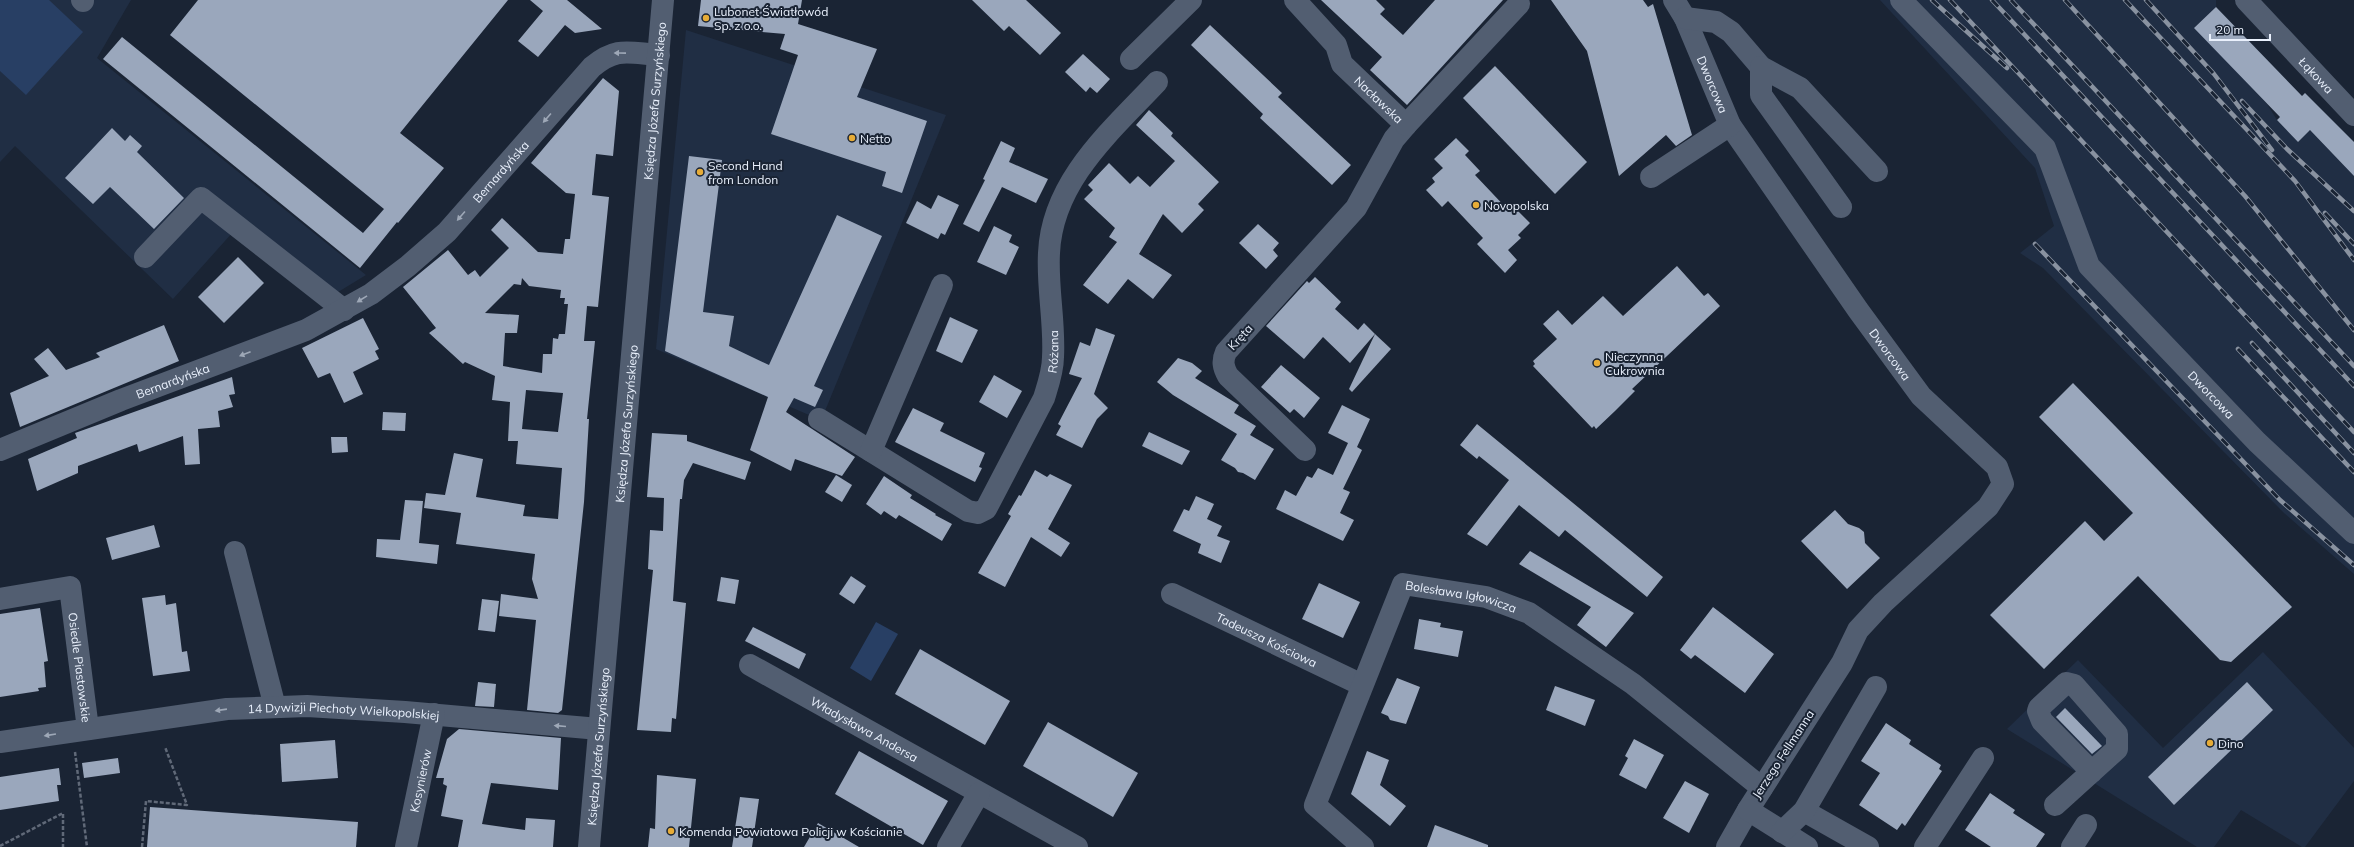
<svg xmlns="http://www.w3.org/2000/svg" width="2354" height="847" font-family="Mulish,sans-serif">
  <rect width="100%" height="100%" fill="#1a2434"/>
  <g fill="#202e44">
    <path d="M 0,0 L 131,0 L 97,58 L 366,275 L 320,303 L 233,232 L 173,299 L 15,146 L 0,162 Z"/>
    <path d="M 1880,0 L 2216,0 L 2216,7 L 2195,27 L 2267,104 L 2277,120 L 2298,142 L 2310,130 L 2354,176 L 2354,574 L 2284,513 L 2043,268 L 2020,253 L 2054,226 L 2035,168 Z"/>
    <path d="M 686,30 L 946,115 L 825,411 L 809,415 L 656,349 Z"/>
    <path d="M 2263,652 L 2354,748 L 2354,781 L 2305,847 L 2302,847 L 2241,810 L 2214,847 L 2197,847 L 2007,729 L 2078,660 L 2163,748 Z"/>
  </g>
  <g fill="#283f64">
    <path d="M 0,0 L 49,0 L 83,32 L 26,95 L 0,71 Z"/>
    <path d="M 876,622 L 898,634 L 871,681 L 850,668 Z"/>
  </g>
  <g fill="#9aa7bc" fill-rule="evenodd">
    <path d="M 198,0 L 508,0 L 400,133 L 444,168 L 398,223 L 397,222 L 360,268 L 103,59 L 122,37 L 363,233 L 384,209 L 170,35 Z"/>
    <path d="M 530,0 L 567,0 L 602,29 L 575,33 L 565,25 L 538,57 L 518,41 L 543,11 Z"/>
    <path d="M 701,0 L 802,0 L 798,24 L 877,49 L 857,97 L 927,121 L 902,193 L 882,186 L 886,172 L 771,134 L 798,55 L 780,49 L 785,34 L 698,26 Z"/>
    <path d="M 972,0 L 1026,0 L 1061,33 L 1040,55 L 1009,26 L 1004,31 Z"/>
    <path d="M 1321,0 L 1376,0 L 1385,9 L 1380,14 L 1403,35 L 1435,0 L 1503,0 L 1407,105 L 1370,70 L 1382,57 Z"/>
    <path d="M 1551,0 L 1643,0 L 1648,7 L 1653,4 L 1692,135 L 1676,146 L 1666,135 L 1619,176 L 1587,51 Z"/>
    <path d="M 2216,7 L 2302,96 L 2305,93 L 2354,142 L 2354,176 L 2310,130 L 2298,142 L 2277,120 L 2280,117 L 2194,28 Z"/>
    <path d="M 1210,25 L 1282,93 L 1278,97 L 1351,165 L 1332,185 L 1260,118 L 1263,114 L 1191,45 Z"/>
    <path d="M 1083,54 L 1110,79 L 1097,93 L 1090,87 L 1086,92 L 1065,72 Z"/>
    <path d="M 1495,66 L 1587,162 L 1555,194 L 1463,98 Z"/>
    <path d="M 603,78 L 619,91 L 613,156 L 596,154 L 592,195 L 609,197 L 598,307 L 587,306 L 584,341 L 595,341 L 587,419 L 589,419 L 584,502 L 562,710 L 558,713 L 527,710 L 536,620 L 499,616 L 501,594 L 538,599 L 532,579 L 535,554 L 456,544 L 461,513 L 424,508 L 426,493 L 445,495 L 454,453 L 483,459 L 476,497 L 525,505 L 523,516 L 558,519 L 562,468 L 516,464 L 518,441 L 508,441 L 510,402 L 492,400 L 495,376 L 465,362 L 463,364 L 429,333 L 436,328 L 403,287 L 448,250 L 468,275 L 475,270 L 480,277 L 509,248 L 491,230 L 502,218 L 538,252 L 563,254 L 565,239 L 570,239 L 575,194 L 566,193 L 531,163 ZM 522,278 L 529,286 L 561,290 L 560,298 L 565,298 L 564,304 L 568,304 L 565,334 L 559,334 L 558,339 L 553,338 L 552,354 L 543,354 L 542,373 L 503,366 L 505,333 L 517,333 L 519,315 L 485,313 L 514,284 L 521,285 ZM 526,390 L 563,393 L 558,432 L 522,429 Z"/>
    <path d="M 1149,110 L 1173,133 L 1171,136 L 1219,182 L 1198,204 L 1204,210 L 1182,233 L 1163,214 L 1139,254 L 1172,275 L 1153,299 L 1128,279 L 1108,304 L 1083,285 L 1117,242 L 1109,237 L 1115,228 L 1084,199 L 1093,190 L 1088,185 L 1109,163 L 1130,184 L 1138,176 L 1150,187 L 1175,161 L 1136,125 Z"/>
    <path d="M 112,128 L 125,141 L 130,135 L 142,146 L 137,152 L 184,198 L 154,229 L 110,187 L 93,204 L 65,178 Z"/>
    <path d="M 1456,138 L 1469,151 L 1465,155 L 1480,171 L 1475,175 L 1510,212 L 1515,208 L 1530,223 L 1518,235 L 1521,238 L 1508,250 L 1517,260 L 1505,273 L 1477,244 L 1483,238 L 1448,201 L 1442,207 L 1426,190 L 1435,182 L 1432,178 L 1443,168 L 1434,159 Z"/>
    <path d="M 1001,141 L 1015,148 L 1009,162 L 1048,179 L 1036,203 L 1002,187 L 979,232 L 963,224 L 985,180 L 983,179 Z"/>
    <path d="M 689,156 L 722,160 L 703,312 L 734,316 L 729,346 L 769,365 L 837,215 L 882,236 L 814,386 L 823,390 L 815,407 L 794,398 L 786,412 L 855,457 L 842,476 L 795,459 L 791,471 L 750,450 L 768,397 L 665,351 Z"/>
    <path d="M 938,195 L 959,205 L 945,235 L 941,233 L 938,239 L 906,223 L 917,201 L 931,209 Z"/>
    <path d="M 1258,224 L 1279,243 L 1273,250 L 1278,256 L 1266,269 L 1239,243 Z"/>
    <path d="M 994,226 L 1012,235 L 1009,242 L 1019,247 L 1006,275 L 977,262 Z"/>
    <path d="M 238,257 L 264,283 L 224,323 L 198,297 Z"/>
    <path d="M 1677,266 L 1704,296 L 1708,293 L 1720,306 L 1632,389 L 1635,391 L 1615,411 L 1596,429 L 1594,426 L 1592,428 L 1533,366 L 1535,364 L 1533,361 L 1557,339 L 1543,324 L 1558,310 L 1572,325 L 1603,296 L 1623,316 Z"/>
    <path d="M 1315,277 L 1341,302 L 1335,309 L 1358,330 L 1364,323 L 1375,334 L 1350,363 L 1323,337 L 1304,359 L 1266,326 L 1307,281 L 1309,283 Z"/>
    <path d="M 950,317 L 978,330 L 962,363 L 936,351 Z"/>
    <path d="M 363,318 L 379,349 L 375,351 L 379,359 L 353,372 L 363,394 L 344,403 L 330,373 L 318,378 L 302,348 Z"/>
    <path d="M 164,325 L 179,361 L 20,427 L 10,393 L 49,376 L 34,359 L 48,348 L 66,370 L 100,357 L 96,353 Z"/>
    <path d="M 1096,328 L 1115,335 L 1094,394 L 1108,408 L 1097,419 L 1082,448 L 1056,435 L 1061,426 L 1058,424 L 1082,378 L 1069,374 L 1080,342 L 1090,346 Z"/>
    <path d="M 1375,334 L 1391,349 L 1352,392 L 1349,389 Z"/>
    <path d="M 1178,358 L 1192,363 L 1202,371 L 1195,378 L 1239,405 L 1234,413 L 1256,426 L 1250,435 L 1274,449 L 1255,480 L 1243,473 L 1238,472 L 1235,468 L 1221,460 L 1237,434 L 1173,395 L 1157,382 Z"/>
    <path d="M 1281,365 L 1320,398 L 1304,418 L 1294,409 L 1290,413 L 1261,387 Z"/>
    <path d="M 994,375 L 1022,391 L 1007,418 L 979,402 Z"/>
    <path d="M 232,377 L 235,394 L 229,395 L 233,407 L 218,411 L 220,427 L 198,429 L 200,464 L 185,465 L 183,436 L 139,452 L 137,444 L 78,466 L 78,473 L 37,491 L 28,459 L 77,438 L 75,433 Z"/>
    <path d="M 2073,383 L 2292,607 L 2231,662 L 2220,660 L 2138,576 L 2044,669 L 1990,615 L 2085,521 L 2104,541 L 2133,513 L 2039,417 Z"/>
    <path d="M 1342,405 L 1370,419 L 1357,447 L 1362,450 L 1343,489 L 1350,492 L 1340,513 L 1354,520 L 1343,541 L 1276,509 L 1285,490 L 1296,496 L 1307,476 L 1312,478 L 1318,468 L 1333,475 L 1348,443 L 1328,433 Z"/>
    <path d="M 913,408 L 944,423 L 940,431 L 985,453 L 979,467 L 982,468 L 975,482 L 895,442 Z"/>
    <path d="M 383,412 L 406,413 L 405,431 L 382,430 Z"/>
    <path d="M 1477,424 L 1663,577 L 1647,597 L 1565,530 L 1559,537 L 1519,505 L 1487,546 L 1467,534 L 1509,480 L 1479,456 L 1477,459 L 1460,445 Z"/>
    <path d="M 1149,432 L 1190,451 L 1182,465 L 1142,446 Z"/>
    <path d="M 652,433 L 687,435 L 687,441 L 751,462 L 745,480 L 693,463 L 684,480 L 682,499 L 680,499 L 673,601 L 686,603 L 676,719 L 672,718 L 671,732 L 637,730 L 653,570 L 648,569 L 650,530 L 663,531 L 664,498 L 647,497 Z"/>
    <path d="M 331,437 L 347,437 L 348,452 L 332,453 Z"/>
    <path d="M 1035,470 L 1047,477 L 1050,474 L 1072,485 L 1048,529 L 1070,543 L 1061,557 L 1031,537 L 1005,587 L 978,573 L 1011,516 L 1008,514 L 1019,495 L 1021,496 Z"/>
    <path d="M 836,475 L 852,485 L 842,502 L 825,492 Z"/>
    <path d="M 884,476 L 912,495 L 910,498 L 936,514 L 935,515 L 952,524 L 942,541 L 899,515 L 896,519 L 884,511 L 881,515 L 866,504 Z"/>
    <path d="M 1196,496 L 1214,504 L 1207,519 L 1222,526 L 1217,536 L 1230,541 L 1221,563 L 1198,553 L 1201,544 L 1173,531 L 1184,509 L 1189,511 Z"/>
    <path d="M 405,500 L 423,501 L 419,543 L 439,545 L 437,564 L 376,557 L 377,539 L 400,540 Z"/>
    <path d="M 1835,510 L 1848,524 L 1859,528 L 1864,532 L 1865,543 L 1880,558 L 1847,589 L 1801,541 Z"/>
    <path d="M 154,525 L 160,547 L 112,560 L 106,538 Z"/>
    <path d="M 1530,551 L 1634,613 L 1606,647 L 1577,625 L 1591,607 L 1519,564 Z"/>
    <path d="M 851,576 L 866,586 L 854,604 L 839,594 Z"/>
    <path d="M 721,577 L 739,580 L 735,604 L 717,601 Z"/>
    <path d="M 1319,583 L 1360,602 L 1343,638 L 1302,619 Z"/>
    <path d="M 165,595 L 166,605 L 176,603 L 182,652 L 187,651 L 190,671 L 153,676 L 142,598 Z"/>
    <path d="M 482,599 L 499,601 L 495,632 L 478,630 Z"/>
    <path d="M 1713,607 L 1774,654 L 1745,693 L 1695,655 L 1691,659 L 1680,650 Z"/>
    <path d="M 40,608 L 48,661 L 44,662 L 46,687 L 38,688 L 39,691 L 0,697 L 0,614 Z"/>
    <path d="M 1419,619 L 1441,623 L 1440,627 L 1463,631 L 1458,657 L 1414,649 Z"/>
    <path d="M 753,627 L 806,654 L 799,669 L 745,641 Z"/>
    <path d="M 920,649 L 1010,701 L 985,745 L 895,694 Z"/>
    <path d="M 1397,678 L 1420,687 L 1406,724 L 1390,720 L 1388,716 L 1381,713 Z"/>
    <path d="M 478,682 L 496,684 L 494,707 L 475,706 Z"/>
    <path d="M 2247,682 L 2273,710 L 2174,805 L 2148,777 Z"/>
    <path d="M 1555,686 L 1595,700 L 1585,726 L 1546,710 Z"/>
    <path d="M 2065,708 L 2102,746 L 2092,754 L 2056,717 Z"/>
    <path d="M 1048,722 L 1138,773 L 1113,817 L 1023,766 Z"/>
    <path d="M 1886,723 L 1911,740 L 1909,744 L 1941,765 L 1939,769 L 1942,771 L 1905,826 L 1902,823 L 1897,830 L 1859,805 L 1880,773 L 1861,761 Z"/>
    <path d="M 459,729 L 561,738 L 558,790 L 491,783 L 482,824 L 525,830 L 526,818 L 555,820 L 553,847 L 458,847 L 463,820 L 441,816 L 447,786 L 443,784 L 444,778 L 436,778 L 447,739 Z"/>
    <path d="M 1634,739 L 1664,755 L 1646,789 L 1619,775 L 1628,758 L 1625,756 Z"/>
    <path d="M 335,740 L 338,778 L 282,782 L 280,744 Z"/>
    <path d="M 859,751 L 948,801 L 923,845 L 835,794 Z"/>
    <path d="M 1367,751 L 1389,760 L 1380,785 L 1406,806 L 1390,826 L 1351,794 Z"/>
    <path d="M 118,758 L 120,773 L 84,778 L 82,763 Z"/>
    <path d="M 59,768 L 61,785 L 57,785 L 59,801 L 0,810 L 0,777 Z"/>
    <path d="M 657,775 L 696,779 L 689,847 L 648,847 L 650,828 L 655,829 Z"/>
    <path d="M 1685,781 L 1709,794 L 1689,833 L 1663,818 Z"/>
    <path d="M 1990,793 L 2015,810 L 2013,813 L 2045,834 L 2036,847 L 1991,847 L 1965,830 Z"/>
    <path d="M 740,797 L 759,799 L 752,847 L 732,847 Z"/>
    <path d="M 150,807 L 358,822 L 356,847 L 147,847 Z"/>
    <path d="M 818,823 L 859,847 L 804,847 Z"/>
    <path d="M 1435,825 L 1488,845 L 1488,847 L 1427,847 Z"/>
  </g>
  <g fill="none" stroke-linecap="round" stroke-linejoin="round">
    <g stroke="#606978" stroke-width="2.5" stroke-dasharray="4 2" stroke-linecap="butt">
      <path d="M 75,752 L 87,847"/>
      <path d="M 0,846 L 63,813 L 63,847"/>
      <path d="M 142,847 L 146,801 L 187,805 L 165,747"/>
    </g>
    <g stroke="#525e71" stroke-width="22">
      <path d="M 82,0 L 83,1"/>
      <path id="s1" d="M 1295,0 L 1336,45 L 1342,64 L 1406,125 L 1394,139 L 1356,208 L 1226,352 C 1222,361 1223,367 1228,376 L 1305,450"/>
      <path id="s2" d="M 1674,0 L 1685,18 L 1730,125 L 1858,310 L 1921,396 L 1997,467 L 2003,484 L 1988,507 L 1883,603 L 1858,630 L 1842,663 L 1748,810 L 1727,847"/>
      <path id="s3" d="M 1901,0 L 2045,148 L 2089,266 L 2257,442 L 2354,533"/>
      <path id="s4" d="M 2246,0 L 2354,115"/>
      <path d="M 1685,18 L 1716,22 L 1731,32 L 1761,67 L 1800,88 L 1877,171"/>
      <path d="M 1131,59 L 1191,0"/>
      <path d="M 1761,67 L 1761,95 L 1841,207"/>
      <path d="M 1406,125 L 1519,4"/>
      <path d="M 1651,177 L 1730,125"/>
      <path d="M 145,257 L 201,198 L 344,310"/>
      <path id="s5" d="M 819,419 L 968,511 L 978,513 L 986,509 L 1044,398 C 1048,385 1053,371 1053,357 C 1055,322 1047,288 1049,253 C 1052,181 1111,131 1157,82"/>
      <path id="s6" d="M 0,450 L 121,400 L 306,330 L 371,294 L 408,266 L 447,232 L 592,67 C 617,46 629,53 659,55"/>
      <path d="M 871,451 L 942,285"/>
      <path d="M 235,552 L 275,707"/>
      <path id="s7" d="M 1172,594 L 1362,685"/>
      <path id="s8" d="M 0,599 L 70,587 L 88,729"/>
      <path id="s9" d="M 750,665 L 1077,847"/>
      <path id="s10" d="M 0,742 L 227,709 L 307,706 L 405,712 L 599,729"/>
      <path d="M 2055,805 L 2117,749 L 2117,734 L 2074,685 L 2066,683 L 2039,708 L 2038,711 L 2042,721 L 2092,772"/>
      <path d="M 1748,810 L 1807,847"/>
      <path d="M 1804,811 L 1868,847"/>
      <path d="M 1782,832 L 1804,811 L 1876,687"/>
      <path id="s11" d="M 406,847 L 434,714"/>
      <path id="s12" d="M 589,847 L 663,0"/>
      <path d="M 948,847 L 979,793"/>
      <path id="s13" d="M 1363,847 L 1315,805 L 1403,584 L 1486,597 L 1529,613 L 1633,684 L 1762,788"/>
      <path d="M 1925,847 L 1983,758"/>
      <path d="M 2072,847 L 2086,825"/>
    </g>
    <g stroke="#8992a0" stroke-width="4.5">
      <g id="rail">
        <path d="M 1932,0 L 2007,68"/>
        <path d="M 1950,0 L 2354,432"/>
        <path d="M 1992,0 L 2354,386"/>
        <path d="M 2011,0 L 2354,366"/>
        <path d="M 2065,0 L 2245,196 L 2354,330"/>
        <path d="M 2125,0 L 2295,181 L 2354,260"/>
        <path d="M 2146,0 L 2214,74 L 2272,150"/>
        <path d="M 2242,101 L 2287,149 L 2354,211"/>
        <path d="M 2325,213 L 2354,244"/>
        <path d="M 2035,244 L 2280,500 L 2354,565"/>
        <path d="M 2252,343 L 2354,453"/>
        <path d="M 2238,349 L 2354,472"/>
      </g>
    </g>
    <use href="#rail" stroke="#1a2434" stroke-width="3" stroke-dasharray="9" stroke-linecap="butt"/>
  </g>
  <defs><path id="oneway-solid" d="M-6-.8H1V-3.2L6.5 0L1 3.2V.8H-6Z"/></defs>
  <g fill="#9ea8b7">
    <use href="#oneway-solid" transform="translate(620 53) rotate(-179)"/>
    <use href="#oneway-solid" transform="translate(547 118) rotate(131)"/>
    <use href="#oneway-solid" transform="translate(461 216) rotate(131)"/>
    <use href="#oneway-solid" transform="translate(362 299) rotate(148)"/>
    <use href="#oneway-solid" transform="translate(245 354) rotate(159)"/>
    <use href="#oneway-solid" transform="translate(221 710) rotate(172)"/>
    <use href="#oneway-solid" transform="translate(560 726) rotate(-175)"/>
    <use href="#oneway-solid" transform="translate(50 735) rotate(171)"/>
  </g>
  <g fill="#e7ac37" stroke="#1a2434" stroke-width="1.5">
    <circle cx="706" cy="18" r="4"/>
    <circle cx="852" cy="138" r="4"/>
    <circle cx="700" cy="172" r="4"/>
    <circle cx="1476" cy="205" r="4"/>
    <circle cx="1597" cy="363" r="4"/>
    <circle cx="2210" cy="743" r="4"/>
    <circle cx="671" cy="831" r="4"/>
  </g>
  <g text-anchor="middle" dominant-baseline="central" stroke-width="4" stroke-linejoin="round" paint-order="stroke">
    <g font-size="12" fill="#eaf1fd" stroke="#1a2434" text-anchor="start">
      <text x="714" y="11">Lubonet Światłowód<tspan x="714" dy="14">Sp. z o.o.</tspan></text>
      <text x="860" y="138">Netto</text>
      <text x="708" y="165">Second Hand<tspan x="708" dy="14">from London</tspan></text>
      <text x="1484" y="205">Novopolska</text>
      <text x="1605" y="356">Nieczynna<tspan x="1605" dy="14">Cukrownia</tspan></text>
      <text x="2218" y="743">Dino</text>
      <text x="679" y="831">Komenda Powiatowa Policji w Kościanie</text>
    </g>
    <g font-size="12" fill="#eaf1fd" stroke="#1a2434">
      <text stroke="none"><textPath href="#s4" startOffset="103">Łąkowa</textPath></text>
      <text stroke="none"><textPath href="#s2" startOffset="93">Dworcowa</textPath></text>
      <text stroke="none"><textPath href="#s1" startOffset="132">Nacławska</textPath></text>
      <text stroke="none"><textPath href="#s12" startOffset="749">Księdza Józefa Surzyńskiego</textPath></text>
      <text stroke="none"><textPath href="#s6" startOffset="582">Bernardyńska</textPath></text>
      <text transform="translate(1240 337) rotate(-48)">Kręta</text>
      <text stroke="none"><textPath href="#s5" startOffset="367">Różana</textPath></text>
      <text stroke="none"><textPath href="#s2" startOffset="417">Dworcowa</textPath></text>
      <text stroke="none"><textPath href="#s6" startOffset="186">Bernardyńska</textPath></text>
      <text stroke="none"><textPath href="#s3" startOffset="510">Dworcowa</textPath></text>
      <text stroke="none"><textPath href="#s12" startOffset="425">Księdza Józefa Surzyńskiego</textPath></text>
      <text stroke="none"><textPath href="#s13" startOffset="361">Bolesława Igłowicza</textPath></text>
      <text stroke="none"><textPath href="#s7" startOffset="105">Tadeusza Kościowa</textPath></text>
      <text stroke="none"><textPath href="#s8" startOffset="152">Osiedle Piastowskie</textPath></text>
      <text stroke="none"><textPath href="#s10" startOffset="346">14 Dywizji Piechoty Wielkopolskiej</textPath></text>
      <text stroke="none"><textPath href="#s9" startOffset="131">Władysława Andersa</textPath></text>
      <text stroke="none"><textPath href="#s12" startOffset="101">Księdza Józefa Surzyńskiego</textPath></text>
      <text transform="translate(1783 754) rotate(-57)">Jerzego Fellmanna</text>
      <text stroke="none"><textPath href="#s11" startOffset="68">Kosynierów</textPath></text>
    </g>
  </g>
  <path d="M2210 34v6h60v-6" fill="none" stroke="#eaf1fd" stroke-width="2"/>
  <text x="2216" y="34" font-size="12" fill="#eaf1fd" stroke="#1a2434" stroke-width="3" paint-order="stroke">20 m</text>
</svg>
